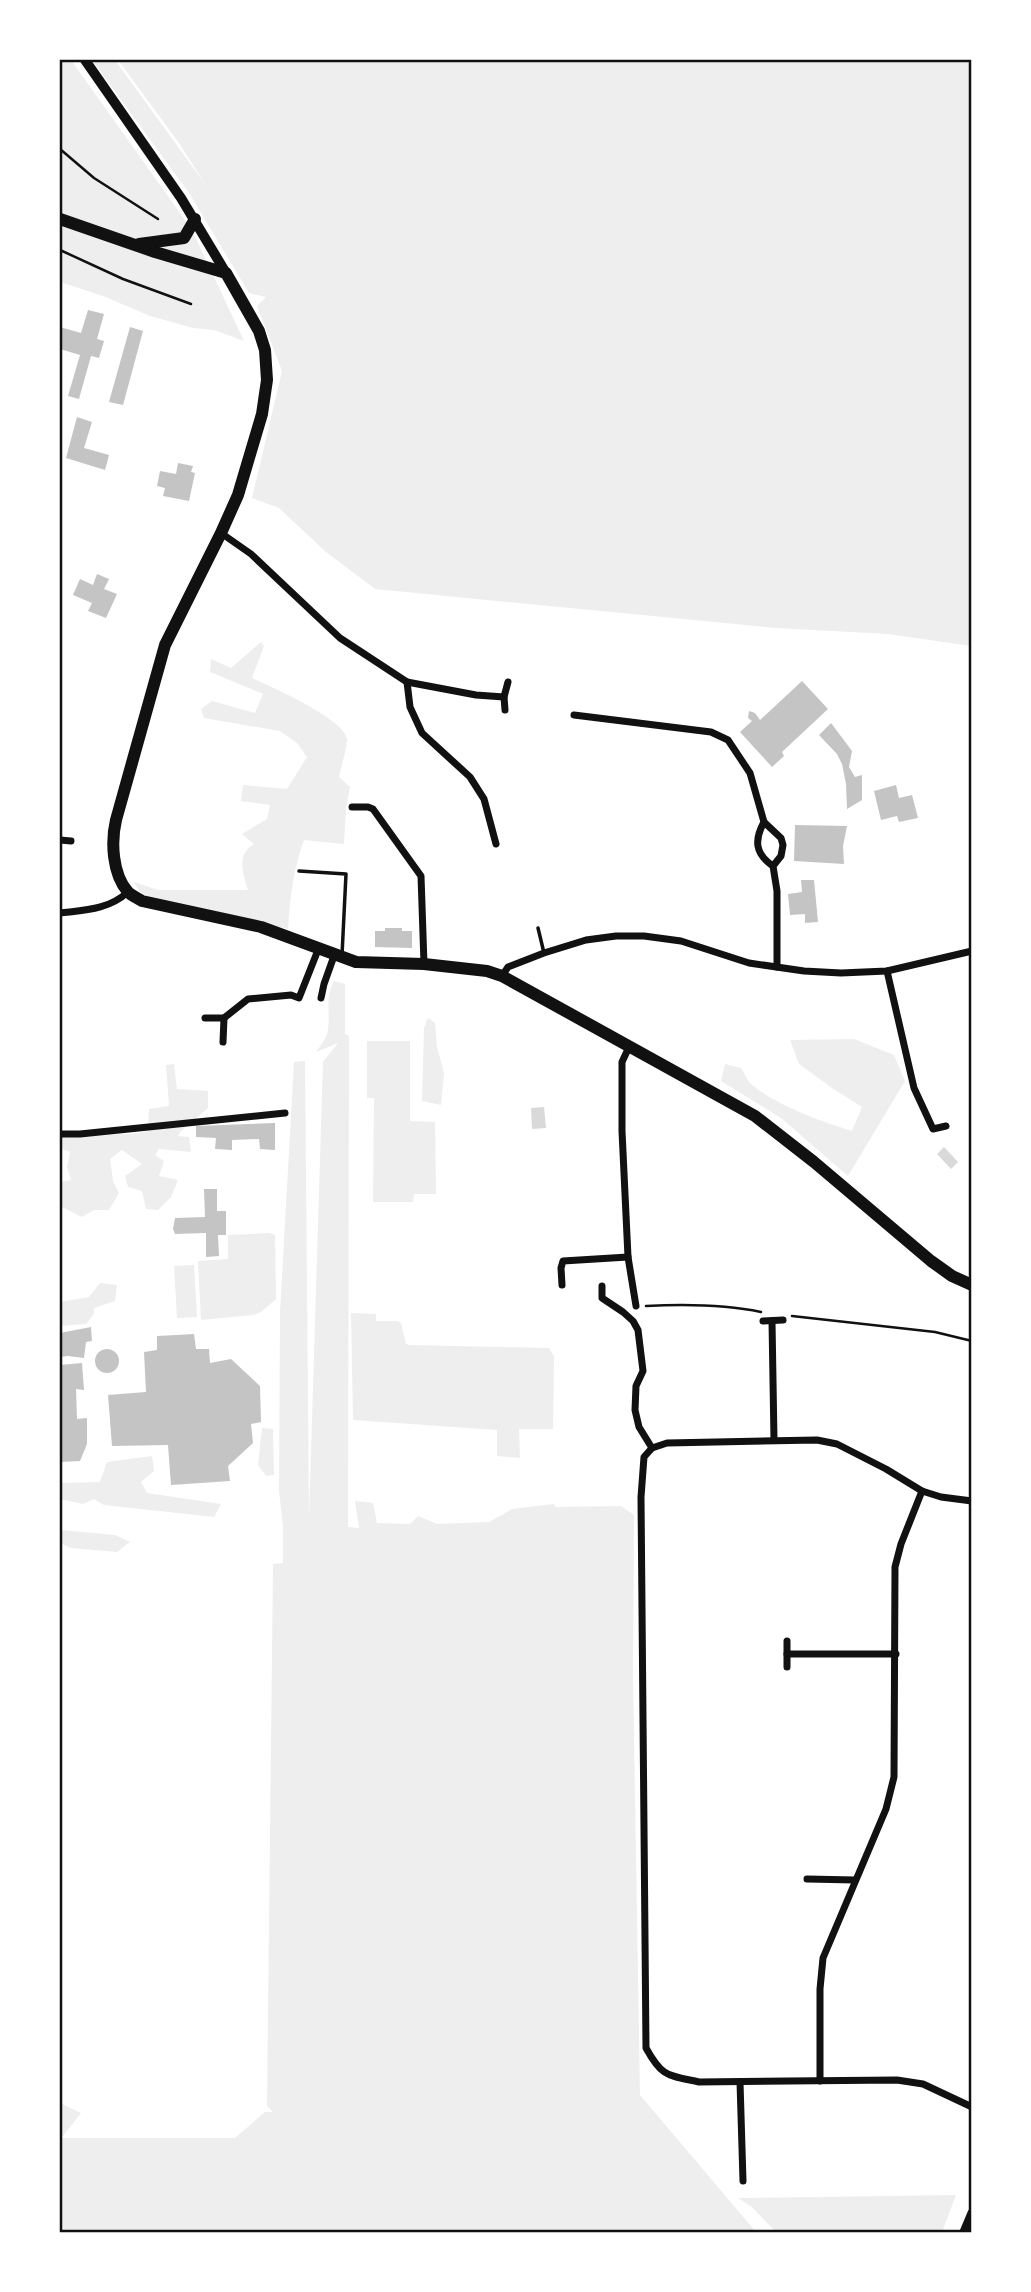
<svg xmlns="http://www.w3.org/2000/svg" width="1031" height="2292" font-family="Overpass,sans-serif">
  <rect width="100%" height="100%" fill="#fff"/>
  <g fill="#eee">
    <path d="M 60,60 L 71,60 L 192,230 L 244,341 L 214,330 L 193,328 L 150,316 L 103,296 L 60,282 Z"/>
    <path d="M 92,60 L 115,60 L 205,184 L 179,143 L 118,60 L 971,60 L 971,646 L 888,634 L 776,628 L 375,589 L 326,552 L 279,508 L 252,498 L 282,371 L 257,306 L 266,297 L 249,293 L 189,193 Z"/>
    <path d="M 261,642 L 264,646 L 252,678 C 270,686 345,719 347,739 C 347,748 341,767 339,777 L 350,787 L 346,808 L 344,844 L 304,840 C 293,870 290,898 288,929 L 148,897 L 139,891 L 134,882 L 158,890 L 248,890 C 243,874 236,854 254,844 L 242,834 L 267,819 L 270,805 L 241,801 L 243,785 L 287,789 L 307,757 L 297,743 L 280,731 L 204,718 L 201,709 L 212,701 L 255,713 L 263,694 L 210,672 L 211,659 L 231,668 Z"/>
    <path d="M 334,981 L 345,984 L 345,1034 L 349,1036 L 348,1527 L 359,1528 L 355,1501 L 373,1503 L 377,1523 L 410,1524 L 418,1516 L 437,1524 L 489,1522 L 512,1509 L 554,1504 L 555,1507 L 621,1506 L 634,1515 L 633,1677 L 640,2095 L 756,2232 L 60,2232 L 60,2138 L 235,2138 L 265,2112 L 273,2112 L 267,2106 L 273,1564 L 283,1563 L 283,1526 L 279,1491 L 280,1313 L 294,1062 L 305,1061 L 309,1517 L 323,1062 L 338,1043 L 316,1052 C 319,1048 323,1042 326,1037 C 333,1018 323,1001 334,981 Z"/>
    <path d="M 428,1018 L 435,1023 L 437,1047 L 444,1073 L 441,1105 L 422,1101 L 424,1028 Z"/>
    <path d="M 854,1039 L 894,1055 L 905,1081 L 848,1176 L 781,1118 L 721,1081 L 725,1064 L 741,1068 C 744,1072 746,1078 749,1082 C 772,1104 822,1122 852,1131 L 862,1107 L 832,1088 L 799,1064 L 790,1040 Z"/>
    <path d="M 367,1041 L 410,1041 L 410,1121 L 435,1122 L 436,1194 L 414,1194 L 413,1202 L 373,1202 L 374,1098 L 367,1098 Z"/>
    <path d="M 174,1064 L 177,1089 L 208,1091 L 208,1108 L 181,1131 L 178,1136 L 189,1137 L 191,1152 L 159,1149 L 155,1155 L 164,1161 L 159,1176 L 178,1180 L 171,1197 L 158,1210 L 146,1209 L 142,1191 L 128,1187 L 125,1176 L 142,1164 L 122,1150 L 110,1159 L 113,1181 L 119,1193 L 109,1210 L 94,1210 L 82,1217 L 60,1206 L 60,1182 L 71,1180 L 67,1167 L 70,1152 L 60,1148 L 60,1135 L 132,1134 L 148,1131 L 149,1109 L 169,1106 L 166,1065 Z"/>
    <path d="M 269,1233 L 275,1235 L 276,1299 L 261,1312 L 253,1315 L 201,1320 L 198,1261 L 228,1259 L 228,1235 Z"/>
    <path d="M 194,1265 L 197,1317 L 177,1318 L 174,1266 Z"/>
    <path d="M 100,1283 L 117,1285 L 115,1301 L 94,1308 L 94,1314 L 86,1324 L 60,1326 L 60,1302 L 89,1297 Z"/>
    <path d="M 351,1313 L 376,1314 L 376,1321 L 397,1321 L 401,1323 L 406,1344 L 409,1345 L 549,1348 L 554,1356 L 553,1429 L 519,1429 L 520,1458 L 497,1456 L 497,1430 L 353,1420 Z"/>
    <path d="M 262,1428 L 273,1429 L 274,1475 L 266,1476 L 258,1465 Z"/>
    <path d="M 152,1456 L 154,1471 L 141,1482 L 147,1493 L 221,1504 L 214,1517 L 104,1505 L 94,1499 L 83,1504 L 60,1499 L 60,1483 L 100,1482 L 107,1462 Z"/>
    <path d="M 60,1530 L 115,1535 L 130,1542 L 117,1552 L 71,1548 L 60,1543 Z"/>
    <path d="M 60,2103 L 81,2113 L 63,2136 L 60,2135 Z"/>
    <path d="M 956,2195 L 942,2232 L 776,2232 L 752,2207 L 738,2198 Z"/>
  </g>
  <g fill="#d9d9d9">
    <path d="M 544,1107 L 546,1128 L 532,1129 L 531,1108 Z"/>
    <path d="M 944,1147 L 958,1162 L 951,1169 L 937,1154 Z"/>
  </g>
  <g fill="#c4c4c4">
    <path d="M 88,310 L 104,314 L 97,339 L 104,341 L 99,358 L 91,356 L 79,399 L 68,396 L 80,355 L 60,349 L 60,327 L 81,333 Z"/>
    <path d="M 130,327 L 143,331 L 123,405 L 109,402 Z"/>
    <path d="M 77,417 L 92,422 L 84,448 L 109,455 L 105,470 L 66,458 Z"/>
    <path d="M 178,463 L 193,466 L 191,472 L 195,473 L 189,501 L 163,496 L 165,488 L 157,486 L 160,471 L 176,474 Z"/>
    <path d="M 97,574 L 109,579 L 104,589 L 117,594 L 106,618 L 88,611 L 92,603 L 73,595 L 80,579 L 93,585 Z"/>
    <path d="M 802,681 L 828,709 L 782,752 L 784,756 L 772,767 L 740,732 L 752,721 L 748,718 L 749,711 L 755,713 L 760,720 Z"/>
    <path d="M 831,723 L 852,751 L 849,767 L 855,777 L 862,775 L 862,800 L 847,809 L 846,784 L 842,764 L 837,754 L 819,735 Z"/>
    <path d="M 896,785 L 899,798 L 912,795 L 918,818 L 899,822 L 897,816 L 881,820 L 874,791 Z"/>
    <path d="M 795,825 L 847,826 L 843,846 L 844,864 L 794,861 Z"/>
    <path d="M 801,880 L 814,880 L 818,922 L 805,923 L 805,914 L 790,915 L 788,894 L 802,892 Z"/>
    <path d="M 385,928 L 402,928 L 402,931 L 412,931 L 412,948 L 375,947 L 375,931 L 385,931 Z"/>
    <path d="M 275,1123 L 275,1150 L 260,1149 L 259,1139 L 232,1140 L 232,1150 L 215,1149 L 216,1138 L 196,1137 L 196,1126 Z"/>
    <path d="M 204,1189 L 217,1189 L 217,1211 L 226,1211 L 226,1235 L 218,1235 L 219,1256 L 206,1257 L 206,1233 L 175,1234 L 173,1229 L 175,1218 L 205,1217 Z"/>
    <path d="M 91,1327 L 92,1341 L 86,1342 L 84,1358 L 68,1356 L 60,1357 L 60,1333 Z"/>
    <path d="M 194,1334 L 196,1349 L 209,1349 L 210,1363 L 231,1359 L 260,1386 L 261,1422 L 251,1424 L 253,1443 L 228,1466 L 230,1481 L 171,1485 L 168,1445 L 112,1446 L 108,1395 L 146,1392 L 144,1352 L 157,1350 L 157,1336 Z"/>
    <circle cx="107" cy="1361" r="12"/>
    <path d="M 82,1363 L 84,1390 L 76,1389 L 77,1419 L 87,1418 L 87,1444 L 80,1461 L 60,1462 L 60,1365 Z"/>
  </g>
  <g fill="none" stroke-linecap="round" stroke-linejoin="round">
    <g stroke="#111" stroke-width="2.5">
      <path d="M 60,149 L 94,178 L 158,219"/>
      <path d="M 60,250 L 123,279 L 191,304"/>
      <path d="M 646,1306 C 685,1304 723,1304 761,1312"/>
      <path d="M 792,1316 L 935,1332 L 972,1341"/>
    </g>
    <g stroke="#111" stroke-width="3.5">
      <path d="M 299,871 L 346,874 L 342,955"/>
      <path d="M 538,928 L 544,953"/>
    </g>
    <g stroke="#111" stroke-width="7">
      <path d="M 221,533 L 251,554 L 340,638 L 407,682 L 476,695 L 504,697 L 508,682"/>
      <path d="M 407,682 L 410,707 L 422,733 L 470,777 L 484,799 L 496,844"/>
      <path d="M 504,697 L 505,710"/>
      <path d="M 574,715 L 711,732 L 728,740 L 750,773 L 764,822 L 781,838 L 783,845 L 781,856 L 773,866 L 777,891 L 777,967"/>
      <path d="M 352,807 L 368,807 L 373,809 L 421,876 L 424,964"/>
      <path d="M 764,822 C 754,840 755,854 773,866"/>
      <path d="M 60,840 L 71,841"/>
      <path d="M 60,913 C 85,910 108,910 128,892"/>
      <path d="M 887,971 L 914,1088 L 933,1129 L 946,1126"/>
      <path d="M 502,976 L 508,967 L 544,953 L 586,940 L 616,936 L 644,936 L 681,941 L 749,963 L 804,971 L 841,973 L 887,971 L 972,951"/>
      <path d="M 321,998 L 324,984 L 334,956"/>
      <path d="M 205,1018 L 224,1018 L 248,999 L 291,995 L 299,998 L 318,950"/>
      <path d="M 223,1042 L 224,1018"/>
      <path d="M 629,1047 L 622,1062 L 622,1131 L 628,1257 L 636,1306"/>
      <path d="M 60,1134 L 80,1134 L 285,1113"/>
      <path d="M 562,1285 L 561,1268 L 563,1261 L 628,1257"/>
      <path d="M 602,1286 L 602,1298 L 623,1312 L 633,1321 L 638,1330 L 643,1371 L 636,1386 L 635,1410 L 639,1427 L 652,1448"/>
      <path d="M 763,1321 L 783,1320"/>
      <path d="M 772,1321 L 774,1440"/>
      <path d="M 652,1448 L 644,1457 L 641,1497 L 646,2048 C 662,2077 667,2075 699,2082 L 897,2080 L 923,2084 L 972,2107"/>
      <path d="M 652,1448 L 667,1443 L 817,1440 L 837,1444 L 886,1469 L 922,1491 L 941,1497 L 972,1501"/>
      <path d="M 787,1641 L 787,1667"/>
      <path d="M 787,1654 L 896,1654"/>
      <path d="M 807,1879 L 855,1880"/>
      <path d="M 820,2081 L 820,1989 L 823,1958 L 886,1809 L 894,1777 L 895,1567 L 901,1544 L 922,1491"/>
      <path d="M 740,2082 L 743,2181"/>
    </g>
    <path stroke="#111" stroke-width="9" d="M 964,2232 L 972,2213"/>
    <path stroke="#111" stroke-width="10" d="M 85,60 L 181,198 L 226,273"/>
    <g stroke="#111" stroke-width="12">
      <path d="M 60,219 L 155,252 L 226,273 L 259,331 L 265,350 L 267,380 L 262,414 L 238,495 L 221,533 L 165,645 L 116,820 C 111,841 112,874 128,892 C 132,896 138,898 142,901 L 261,927 L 356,962 L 424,964 L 487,971 L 502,976 L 755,1116 L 814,1162 L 931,1261 L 952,1276 L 972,1285"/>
      <path d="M 139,244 L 184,238 L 195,219"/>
    </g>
  </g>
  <rect width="1031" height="2292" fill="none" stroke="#ffffff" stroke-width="122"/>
  <rect x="61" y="61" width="909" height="2170" fill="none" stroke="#111" stroke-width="2.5"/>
</svg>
